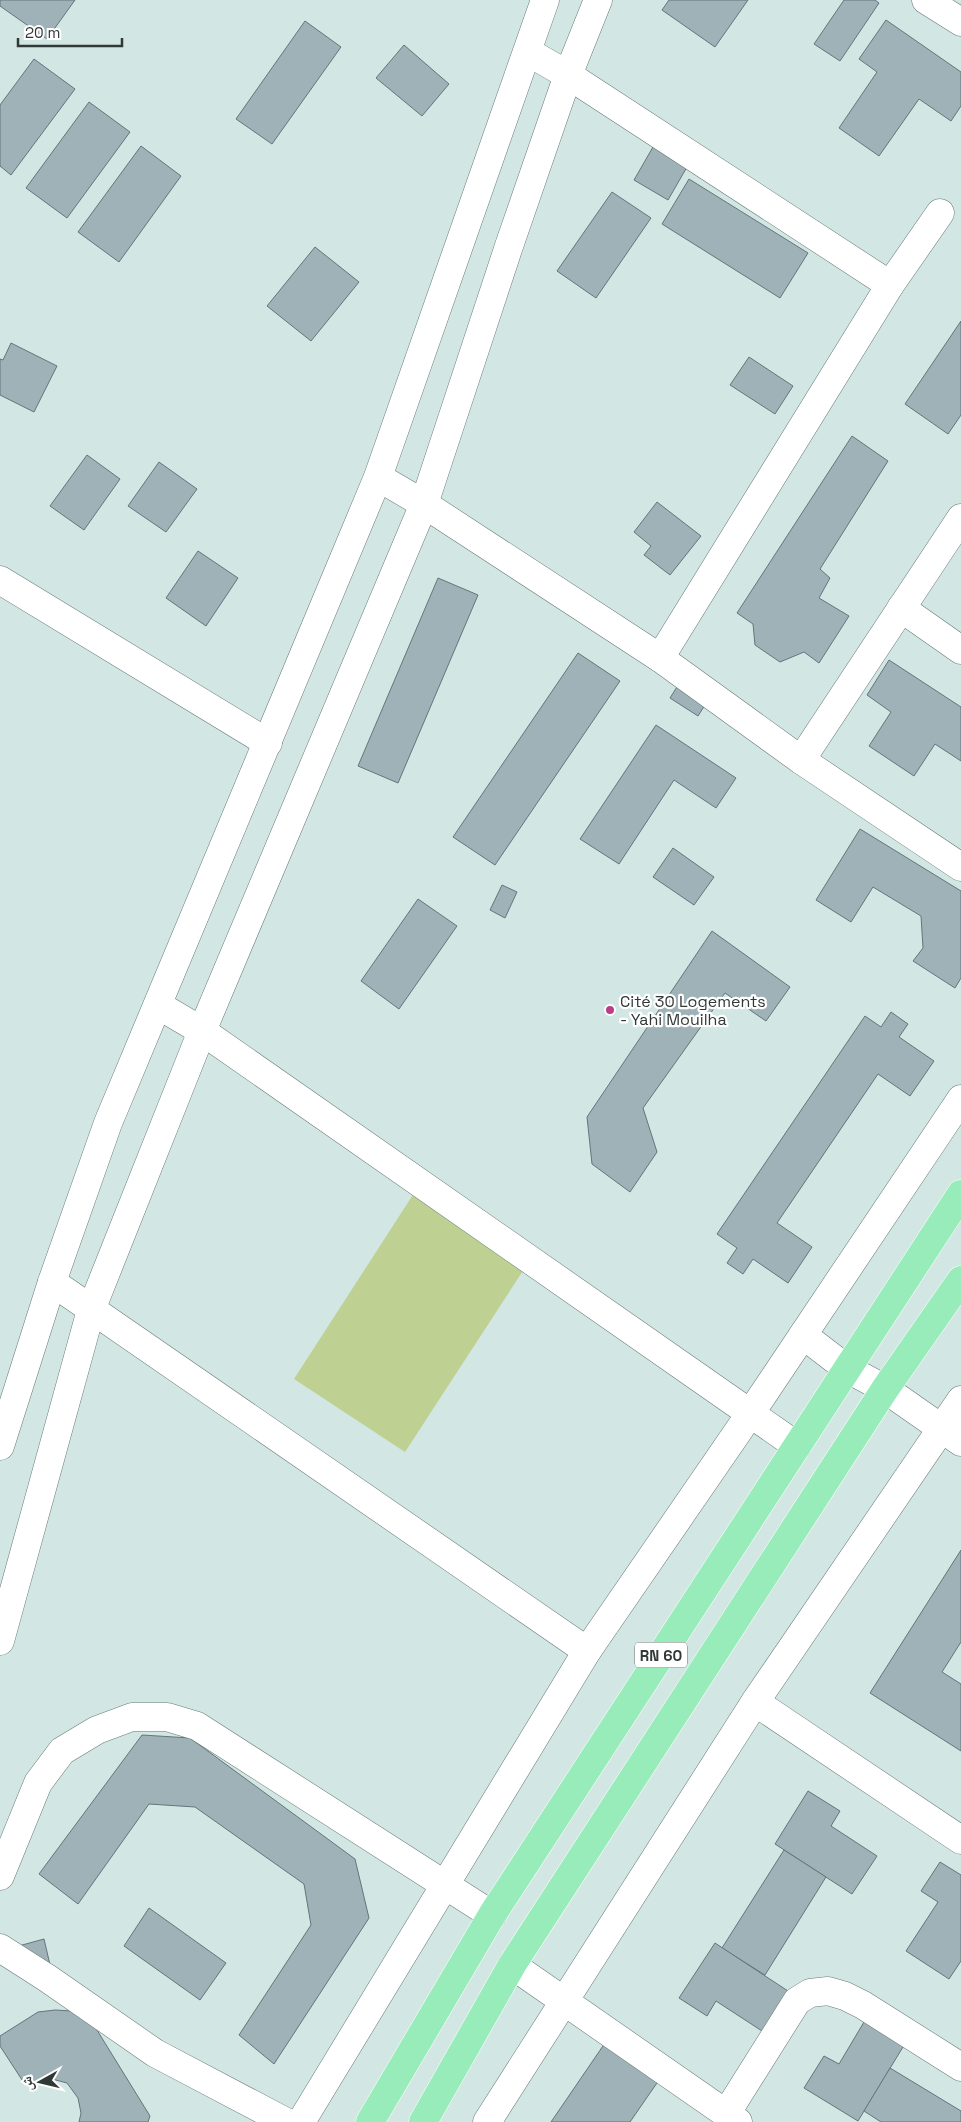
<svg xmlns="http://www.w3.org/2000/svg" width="961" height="2122" font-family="'Space Grotesk','Noto Naskh Arabic',sans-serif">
  <rect width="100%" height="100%" fill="#d2e6e3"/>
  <path fill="#bed092" d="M 418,1187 L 530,1260 L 405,1452 L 294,1379 Z"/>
  <g fill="#9fb2b7" stroke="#64757b">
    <path d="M 0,0 L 75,0 L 47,39 L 0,6 Z"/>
    <path d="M 669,0 L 748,0 L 715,47 L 662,10 Z"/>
    <path d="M 844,0 L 875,0 L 879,3 L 840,61 L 814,44 Z"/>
    <path d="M 886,20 L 961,72 L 961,106 L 951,121 L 919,99 L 879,156 L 839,128 L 877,72 L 859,59 Z"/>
    <path d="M 305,21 L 341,47 L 272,144 L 236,119 Z"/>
    <path d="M 404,45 L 449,84 L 422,116 L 376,78 Z"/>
    <path d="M 34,59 L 75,89 L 11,175 L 0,166 L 0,105 Z"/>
    <path d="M 89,102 L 130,132 L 67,218 L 26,188 Z"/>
    <path d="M 141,146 L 181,176 L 119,262 L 78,232 Z"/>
    <path d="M 653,147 L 687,167 L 668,200 L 634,180 Z"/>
    <path d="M 689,179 L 808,253 L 780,298 L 662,224 Z"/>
    <path d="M 612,192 L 651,218 L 596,298 L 557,271 Z"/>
    <path d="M 315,247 L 359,282 L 311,341 L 267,306 Z"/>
    <path d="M 961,321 L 961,415 L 948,434 L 905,404 Z"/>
    <path d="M 11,343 L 57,366 L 34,412 L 0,395 L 0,359 L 3,360 Z"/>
    <path d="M 749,357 L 793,386 L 775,414 L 730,385 Z"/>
    <path d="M 852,436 L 888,461 L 820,569 L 830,578 L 819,598 L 849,616 L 819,663 L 804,652 L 780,662 L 755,645 L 753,624 L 737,613 Z"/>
    <path d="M 87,455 L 120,479 L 84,530 L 50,506 Z"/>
    <path d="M 159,462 L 197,489 L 166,532 L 128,506 Z"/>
    <path d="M 657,502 L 701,536 L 670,575 L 644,555 L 651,546 L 634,532 Z"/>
    <path d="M 198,551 L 238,578 L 206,626 L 166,598 Z"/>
    <path d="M 438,578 L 478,595 L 398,783 L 358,766 Z"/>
    <path d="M 578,653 L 620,681 L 495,865 L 453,837 Z"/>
    <path d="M 889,660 L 961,707 L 961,761 L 935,744 L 914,776 L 869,746 L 891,712 L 867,695 Z"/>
    <path d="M 687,671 L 715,689 L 698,716 L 670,698 Z"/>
    <path d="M 656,725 L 736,778 L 716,808 L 674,780 L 619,864 L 580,839 Z"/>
    <path d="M 860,829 L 961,891 L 961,978 L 955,988 L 913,961 L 923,948 L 921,916 L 873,887 L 851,922 L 816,900 Z"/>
    <path d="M 673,848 L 714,877 L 694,905 L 653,877 Z"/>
    <path d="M 502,885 L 517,892 L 505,918 L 490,910 Z"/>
    <path d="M 418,899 L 457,926 L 399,1009 L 361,981 Z"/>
    <path d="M 712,931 L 790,987 L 766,1021 L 725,993 L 643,1108 L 657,1152 L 630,1192 L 592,1164 L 587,1117 Z"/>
    <path d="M 891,1012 L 908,1024 L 899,1037 L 934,1061 L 910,1096 L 878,1074 L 777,1223 L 812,1247 L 788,1283 L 753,1259 L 743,1274 L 727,1263 L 737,1248 L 717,1234 L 865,1016 L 881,1027 Z"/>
    <path d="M 961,1550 L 961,1642 L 942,1672 L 961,1684 L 961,1751 L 870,1693 Z"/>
    <path d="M 142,1735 L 190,1738 L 355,1859 L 369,1918 L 274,2064 L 239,2035 L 311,1925 L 304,1884 L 195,1807 L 149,1804 L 78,1904 L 39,1874 Z"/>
    <path d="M 808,1791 L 840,1811 L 831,1826 L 877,1856 L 852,1894 L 775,1844 Z"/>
    <path d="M 784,1850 L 826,1877 L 765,1975 L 722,1948 Z"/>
    <path d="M 940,1862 L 961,1875 L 961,1961 L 949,1979 L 906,1951 L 938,1902 L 921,1891 Z"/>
    <path d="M 149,1908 L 226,1963 L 200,2000 L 124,1946 Z"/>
    <path d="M 44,1939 L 51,1969 L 15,1947 Z"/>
    <path d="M 715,1943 L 788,1991 L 762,2031 L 716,2001 L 707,2016 L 679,1998 Z"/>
    <path d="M 55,2010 L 72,2011 L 92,2022 L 150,2116 L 148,2122 L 79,2122 L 81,2113 L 78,2098 L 67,2083 L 52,2079 L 24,2083 L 0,2046 L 0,2036 L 38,2012 Z"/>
    <path d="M 867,2017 L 906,2042 L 858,2121 L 804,2088 L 824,2056 L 839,2064 Z"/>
    <path d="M 605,2043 L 659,2080 L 630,2122 L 551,2122 Z"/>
    <path d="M 890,2068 L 961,2111 L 961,2122 L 881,2122 L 864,2111 Z"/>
  </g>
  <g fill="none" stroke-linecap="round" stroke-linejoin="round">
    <g stroke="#687b78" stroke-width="29">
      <g id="street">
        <path d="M 926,0 L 961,22"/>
        <path d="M 528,52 L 568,75 L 890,285"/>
        <path d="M 378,477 L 424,504 L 660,658 L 801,760 L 961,867"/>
        <path d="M 0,580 L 268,743"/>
        <path d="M 901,608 L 961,650"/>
        <path d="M 660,658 L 890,285 L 940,213"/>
        <path d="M 801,760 L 961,518"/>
        <path d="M 158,1005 L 202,1031 L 797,1446"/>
        <path d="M 52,1282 L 587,1651"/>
        <path d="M 803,1335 L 846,1368 L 885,1389 L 961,1442"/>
        <path d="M 0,1446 L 52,1282 L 108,1123 L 378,477 L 545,0"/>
        <path d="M 0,1641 L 91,1310 L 202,1031 L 424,504 L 509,246 L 568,75 L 598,0"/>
        <path d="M 755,1702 L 961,1840"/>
        <path d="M 0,1876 L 38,1783 L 62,1751 L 97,1730 L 132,1717 L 167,1717 L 197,1726 L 492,1915"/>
        <path d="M 0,1948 L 47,1978 L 155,2053 L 286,2122"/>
        <path d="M 512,1965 L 738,2122"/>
        <path d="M 726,2114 L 797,2001 L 810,1993 L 828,1991 L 845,1996 L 863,2005 L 961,2067"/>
        <path d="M 301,2122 L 587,1651 L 750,1414 L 961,1099"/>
        <path d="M 487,2122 L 755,1702 L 961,1400"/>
      </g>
    </g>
    <g stroke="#fff" stroke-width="29">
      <g id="primary">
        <path d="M 370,2122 L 492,1915 L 961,1194"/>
        <path d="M 423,2122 L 512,1965 L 885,1389 L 961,1280"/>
      </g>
    </g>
    <use href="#street" stroke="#fff" stroke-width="28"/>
    <use href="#primary" stroke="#98ecb9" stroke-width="28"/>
  </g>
  <circle fill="#bb3c88" stroke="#fff" stroke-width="2" cx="610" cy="1010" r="5"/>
  <g text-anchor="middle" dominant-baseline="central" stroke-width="4.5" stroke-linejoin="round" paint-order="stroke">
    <rect fill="#fff" stroke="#6f7473" stroke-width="1" x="635" y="1642.5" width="52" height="25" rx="4"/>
    <g font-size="15" font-weight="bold" fill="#313937">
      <text x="661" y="1655">RN 60</text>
    </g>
    <g font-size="16" fill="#313937" stroke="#fff" text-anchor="start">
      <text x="620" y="1001">Cité 30 Logements<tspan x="620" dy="18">- Yahi Mouilha</tspan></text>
    </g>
  </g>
  <g transform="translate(40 2082) rotate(262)" stroke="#ffffff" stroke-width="4" paint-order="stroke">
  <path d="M0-4L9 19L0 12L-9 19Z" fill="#313937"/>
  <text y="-8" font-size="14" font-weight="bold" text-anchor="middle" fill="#313937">ش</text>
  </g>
  <path d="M18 38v8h104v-8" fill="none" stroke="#313937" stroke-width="2.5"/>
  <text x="25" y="38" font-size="15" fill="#313937" stroke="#ffffff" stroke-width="4" paint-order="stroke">20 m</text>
</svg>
